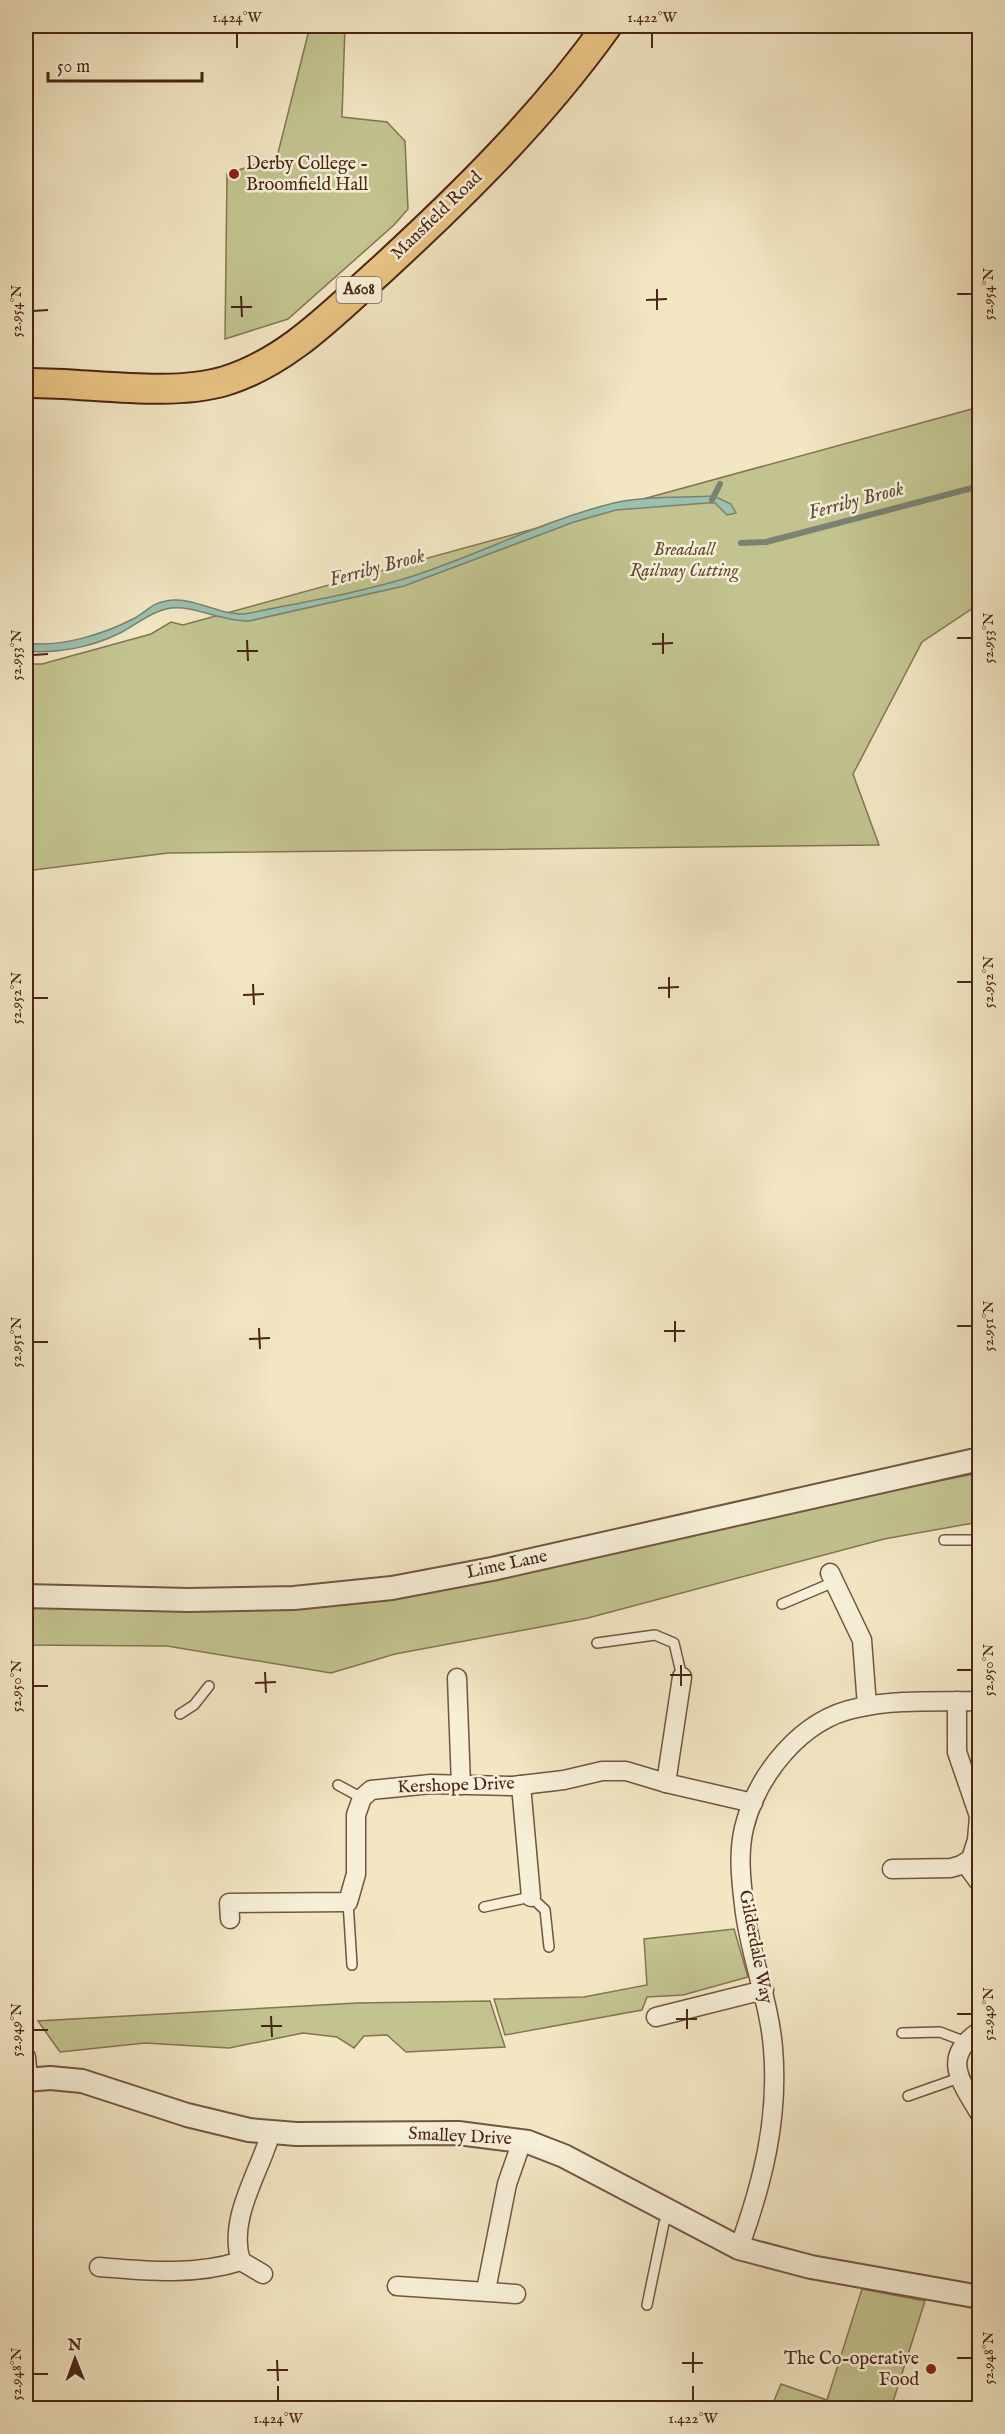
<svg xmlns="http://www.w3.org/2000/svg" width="1005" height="2434" font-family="'IM FELL English',serif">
  <rect width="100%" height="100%" fill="#f2e6c3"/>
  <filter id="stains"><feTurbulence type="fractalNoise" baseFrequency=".00333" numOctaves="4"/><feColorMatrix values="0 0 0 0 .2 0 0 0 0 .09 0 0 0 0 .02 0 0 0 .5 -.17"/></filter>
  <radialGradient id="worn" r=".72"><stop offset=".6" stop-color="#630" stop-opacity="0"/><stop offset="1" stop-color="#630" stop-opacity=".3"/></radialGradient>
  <g fill="#c2c38f" stroke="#857452" stroke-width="1.5">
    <path d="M 310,26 L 345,26 L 342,117 L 387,122 L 405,141 L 408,209 L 394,225 L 288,319 L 225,339 L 227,174 L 277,157 Z"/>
    <path d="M 979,407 L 979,604 L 922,642 L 853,774 L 879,845 L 168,853 L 26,871 L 26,664 L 42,664 L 151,634 L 171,622 L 183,625 Z"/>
    <path d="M 979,1473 L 979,1522 L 884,1539 L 588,1618 L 395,1654 L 331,1673 L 167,1646 L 26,1645 L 26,1605 L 199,1609 L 345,1605 L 435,1591 L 858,1497 Z"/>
    <path d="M 734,1929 L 748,1977 L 683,1995 L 647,1997 L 642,2010 L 505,2035 L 494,1999 L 584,1997 L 647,1985 L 644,1939 Z"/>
    <path d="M 490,2001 L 505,2047 L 406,2052 L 387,2035 L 364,2036 L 354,2048 L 337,2037 L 303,2033 L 229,2048 L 145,2043 L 60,2052 L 38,2021 L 357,2003 Z"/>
    <path d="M 862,2289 L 925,2301 L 891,2408 L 771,2408 L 781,2384 L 827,2400 Z"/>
  </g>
  <path fill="#9cc0af" stroke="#7a8272" stroke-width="1.5" d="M 714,496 L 731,504 L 736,513 L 727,515 L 715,503 L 707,503 L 616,510 L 574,522 L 404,586 L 249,621 C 223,622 193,605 171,608 C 152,611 137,624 120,633 C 92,647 58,654 26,651 L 26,643 C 60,648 104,634 135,618 C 146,612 152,603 166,601 C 194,595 223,619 250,613 C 303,602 358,593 410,577 C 479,555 544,520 614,503 C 643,496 683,498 714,496 Z"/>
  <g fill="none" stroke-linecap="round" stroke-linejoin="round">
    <g stroke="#7a8272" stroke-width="6">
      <path d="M 712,500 L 720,484"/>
      <path d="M 741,543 L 766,542 L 980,486"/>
    </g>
    <g stroke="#725541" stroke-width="12">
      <g id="service">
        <path d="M 944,1540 L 980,1540"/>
        <path d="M 782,1604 L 834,1582"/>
        <path d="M 597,1643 L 655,1635 L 674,1643 L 682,1677"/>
        <path d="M 180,1714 L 194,1705 L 209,1686"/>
        <path d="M 338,1785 L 362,1798"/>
        <path d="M 961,1865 L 980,1891"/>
        <path d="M 348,1902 L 352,1965"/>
        <path d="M 484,1907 L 531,1897 L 545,1910 L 549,1947"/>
        <path d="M 902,2033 L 940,2032 L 966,2042"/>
        <path d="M 908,2096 L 959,2078"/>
        <path d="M 647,2305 L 664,2223 L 669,2213"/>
      </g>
    </g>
    <g stroke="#725541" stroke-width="21">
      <g id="minor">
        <path d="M 830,1573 L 862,1640 L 867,1706"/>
        <path d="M 457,1678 L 461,1785"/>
        <path d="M 666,1783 L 682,1677"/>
        <path d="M 521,1785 L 531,1897"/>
        <path d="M 892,1869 L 951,1868 L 961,1865 L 971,1859 L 977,1840 L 979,1816 L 957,1752 L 957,1701"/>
        <path d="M 230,1919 L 229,1903 L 348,1902 L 356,1874 L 356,1815 L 362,1798 L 371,1790 L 431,1784 L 513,1786 L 564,1780 L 602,1771 L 626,1771 L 666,1783 L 753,1803"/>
        <path d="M 656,2017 L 764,1990"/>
        <path d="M 980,2031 C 940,2057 961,2082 980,2114"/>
        <path d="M 26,2057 L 28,2080"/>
        <path d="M 739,2248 C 763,2182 779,2118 773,2048 C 769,1999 749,1954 744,1905 C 741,1880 738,1853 744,1828 C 757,1775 801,1719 857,1708 C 897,1699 939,1702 980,1701"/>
        <path d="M 99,2267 C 147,2271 194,2276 241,2261"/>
        <path d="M 263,2274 L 241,2261 C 227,2219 260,2172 271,2132"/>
        <path d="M 397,2286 L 516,2294"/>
        <path d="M 486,2290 L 507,2184 L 522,2141"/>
      </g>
    </g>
    <g stroke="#725541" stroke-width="26">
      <g id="tertiary">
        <path d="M 26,1596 L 188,1600 L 294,1598 L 392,1588 L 492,1569 L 980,1459"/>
        <path d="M 26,2080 L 50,2078 L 82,2081 L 187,2115 L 249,2130 L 296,2134 L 458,2133 L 528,2142 L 564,2156 L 739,2248 L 811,2267 L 980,2297"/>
      </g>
    </g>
    <g stroke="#482516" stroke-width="32">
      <path id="primary" d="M 26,383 C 86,382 168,398 225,381 C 287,362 332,314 379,272 C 462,196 542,117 607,26"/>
    </g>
    <use href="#service" stroke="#f7efd8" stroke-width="9"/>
    <use href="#minor" stroke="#f7efd8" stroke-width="18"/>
    <use href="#tertiary" stroke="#f7efd8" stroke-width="22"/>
    <use href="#primary" stroke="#e9c382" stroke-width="28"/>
  </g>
  <path fill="none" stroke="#482516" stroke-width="2" d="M 237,33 L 237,48M 652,33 L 652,48M 657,289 L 657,310M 957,294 L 972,294M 241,296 L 242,317M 646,300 L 667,299M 231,307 L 252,307M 33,311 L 48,310M 663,633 L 663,654M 957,638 L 972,638M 247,640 L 248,661M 652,644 L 673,643M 237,651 L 258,651M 33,655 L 48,654M 669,977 L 669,998M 957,982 L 972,982M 253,984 L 254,1005M 658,988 L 679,987M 243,995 L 264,994M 33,998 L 48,998M 675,1321 L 675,1342M 957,1326 L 972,1326M 259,1328 L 260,1349M 664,1331 L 685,1331M 249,1339 L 270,1338M 33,1342 L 48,1342M 681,1665 L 681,1686M 957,1670 L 972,1670M 265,1672 L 266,1693M 670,1675 L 691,1675M 255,1683 L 276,1682M 33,1686 L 48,1686M 687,2009 L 687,2029M 957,2014 L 972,2014M 271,2016 L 272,2037M 676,2019 L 697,2019M 261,2026 L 282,2026M 33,2030 L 48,2030M 693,2352 L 693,2373M 957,2358 L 972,2358M 277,2360 L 278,2381M 682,2363 L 703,2363M 267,2370 L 288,2370M 33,2374 L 48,2374M 278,2386 L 278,2401M 693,2386 L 693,2401"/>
  <g fill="#8f2418" stroke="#f7efd8" stroke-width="2">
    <circle cx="234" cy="174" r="6"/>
    <circle cx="931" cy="2369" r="6"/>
  </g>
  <g text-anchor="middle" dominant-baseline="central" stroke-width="5" stroke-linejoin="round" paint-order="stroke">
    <rect fill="#f7efd8" stroke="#7c6250" stroke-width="1.5" x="336.5" y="277" width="45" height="26" rx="4.5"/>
    <g font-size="16" font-weight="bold" fill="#482516">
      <text x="359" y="290">A608</text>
    </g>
    <g font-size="18" fill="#482516" stroke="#f7efd8" text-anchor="start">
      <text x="246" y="164">Derby College -<tspan x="246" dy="21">Broomfield Hall</tspan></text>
      <text x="919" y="2359" text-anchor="end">The Co-operative<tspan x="919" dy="21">Food</tspan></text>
    </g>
    <g font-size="18" fill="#482516" stroke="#f7efd8">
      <text transform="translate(437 216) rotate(-44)">Mansfield Road</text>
      <text transform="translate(507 1565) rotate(-12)">Lime Lane</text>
      <text transform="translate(456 1786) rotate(-2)">Kershope Drive</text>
      <text transform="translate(755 1947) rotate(79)">Gilderdale Way</text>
      <text transform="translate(460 2137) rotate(3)">Smalley Drive</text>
    </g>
    <g font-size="18" font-style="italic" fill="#664c34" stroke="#f7efd8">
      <text x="684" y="550">Breadsall<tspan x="684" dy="21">Railway Cutting</tspan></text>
    </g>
    <g font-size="20" font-style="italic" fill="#5d4c3c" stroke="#f7efd8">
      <text transform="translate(856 501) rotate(-15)">Ferriby Brook</text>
      <text transform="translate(377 568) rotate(-15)">Ferriby Brook</text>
    </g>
  </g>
  <rect width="1005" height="2434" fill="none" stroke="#f2e6c3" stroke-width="66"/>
  <g transform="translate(75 2359) rotate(359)" stroke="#f7efd8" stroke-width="4.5" paint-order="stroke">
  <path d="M0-4.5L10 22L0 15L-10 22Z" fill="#482516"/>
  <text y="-9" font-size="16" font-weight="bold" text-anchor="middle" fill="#482516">N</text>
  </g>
  <path d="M48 72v9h154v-9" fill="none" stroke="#482516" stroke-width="3"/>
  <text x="57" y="72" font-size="18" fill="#482516" stroke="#f7efd8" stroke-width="4.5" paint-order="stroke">50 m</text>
  <rect x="33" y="33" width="939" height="2368" fill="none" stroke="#482516" stroke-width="2"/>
  <g font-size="15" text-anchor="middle" fill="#482516">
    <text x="237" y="22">1.424°W</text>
    <text x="652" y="22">1.422°W</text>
    <text transform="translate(988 294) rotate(-90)" y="5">52.954°N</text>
    <text transform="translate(16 311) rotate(-90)" y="5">52.954°N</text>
    <text transform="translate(988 638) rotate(-90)" y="5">52.953°N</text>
    <text transform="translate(16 655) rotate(-90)" y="5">52.953°N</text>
    <text transform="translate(988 982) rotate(-90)" y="5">52.952°N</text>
    <text transform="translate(16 998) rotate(-90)" y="5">52.952°N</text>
    <text transform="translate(988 1326) rotate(-90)" y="5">52.951°N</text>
    <text transform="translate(16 1342) rotate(-90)" y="5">52.951°N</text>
    <text transform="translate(988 1670) rotate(-90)" y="5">52.950°N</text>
    <text transform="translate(16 1686) rotate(-90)" y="5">52.950°N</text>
    <text transform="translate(988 2014) rotate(-90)" y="5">52.949°N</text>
    <text transform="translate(16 2030) rotate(-90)" y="5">52.949°N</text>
    <text transform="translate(988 2358) rotate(-90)" y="5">52.948°N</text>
    <text transform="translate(16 2374) rotate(-90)" y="5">52.948°N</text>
    <text x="278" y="2423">1.424°W</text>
    <text x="693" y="2423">1.422°W</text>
  </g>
  <rect width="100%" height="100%" filter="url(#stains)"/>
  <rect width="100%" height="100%" fill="url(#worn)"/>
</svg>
